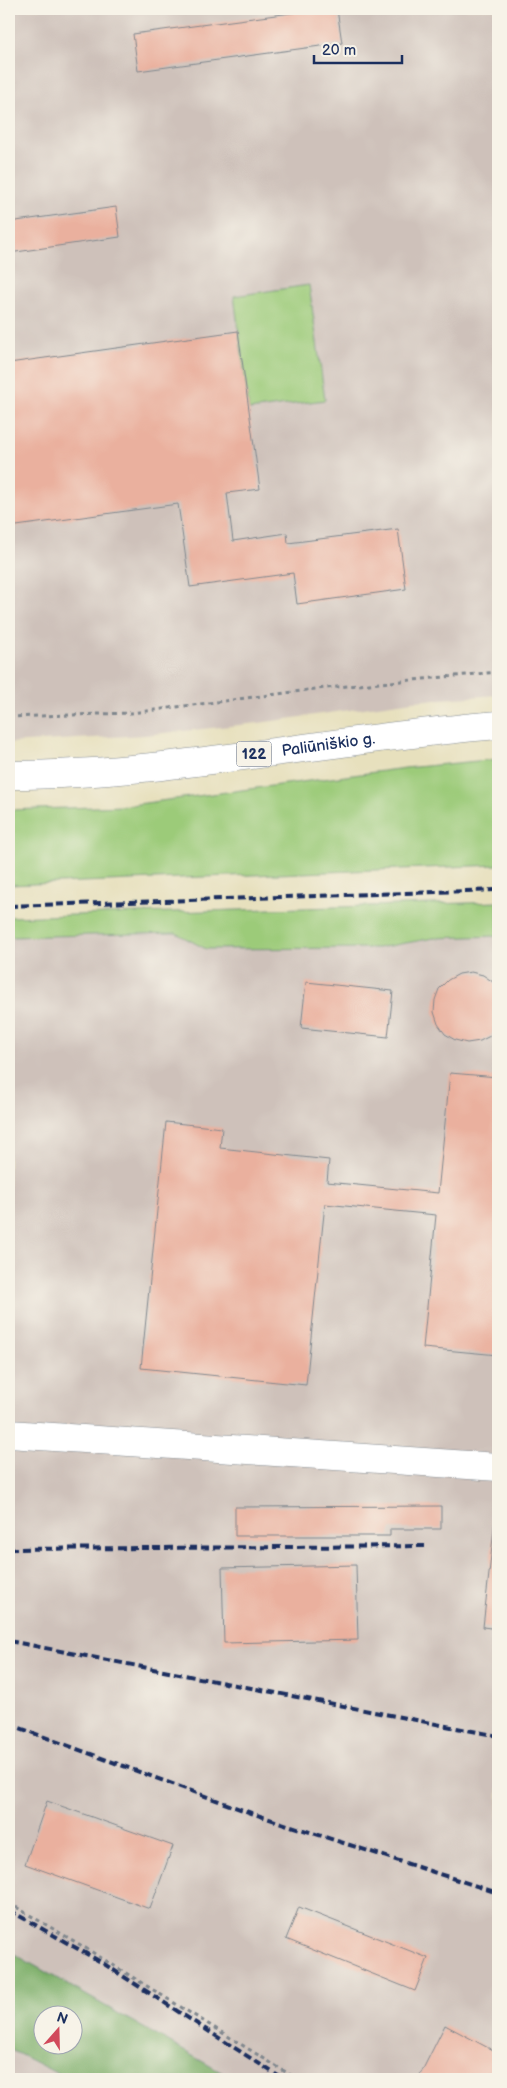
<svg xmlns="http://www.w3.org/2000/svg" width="507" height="2088" font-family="'Balsamiq Sans',sans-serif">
  <rect width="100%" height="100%" fill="#f7f3e8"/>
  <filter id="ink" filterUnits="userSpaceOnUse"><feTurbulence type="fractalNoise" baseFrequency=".02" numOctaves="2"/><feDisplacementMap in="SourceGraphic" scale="10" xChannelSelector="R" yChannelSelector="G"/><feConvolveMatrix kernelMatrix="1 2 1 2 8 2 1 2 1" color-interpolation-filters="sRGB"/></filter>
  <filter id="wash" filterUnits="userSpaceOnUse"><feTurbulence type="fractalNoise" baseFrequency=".0096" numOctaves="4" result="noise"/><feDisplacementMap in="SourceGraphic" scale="20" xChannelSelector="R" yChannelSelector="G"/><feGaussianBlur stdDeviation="1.12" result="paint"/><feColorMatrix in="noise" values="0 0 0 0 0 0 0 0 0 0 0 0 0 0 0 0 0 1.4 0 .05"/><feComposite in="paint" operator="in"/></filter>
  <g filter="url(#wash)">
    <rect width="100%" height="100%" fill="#e7e0bd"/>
    <g fill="#cec1ba" fill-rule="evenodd">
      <path d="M 9,9 L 498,9 L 498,695 L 413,701 L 259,723 L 145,735 L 9,743 Z"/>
      <path d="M 177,933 L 206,949 L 378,948 L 434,938 L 498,936 L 498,2079 L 9,2079 L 9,937 ZM 42,2016 L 72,2016 L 72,2046 L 42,2046 Z"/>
    </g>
    <g fill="#9ccb79" stroke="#5c7d6c">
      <path d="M 309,285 L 325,400 L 249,410 L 234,296 Z"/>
      <path d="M 498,759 L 498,865 L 9,885 L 9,810 L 123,806 L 405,768 Z"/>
      <path d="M 498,902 L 498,936 L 434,938 L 378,948 L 206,949 L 176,933 L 9,937 L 9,917 Z"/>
    </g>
    <path fill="#7daf69" stroke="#4c6f64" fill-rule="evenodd" d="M 9,1951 L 233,2079 L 68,2079 L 9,2049 ZM 42,2016 L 72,2016 L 72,2046 L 42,2046 Z"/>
    <g id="blocks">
      <g fill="#eab09e">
        <path d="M 321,9 L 337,9 L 342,43 L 138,71 L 133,34 Z"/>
        <path d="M 116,207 L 120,237 L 9,253 L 9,222 Z"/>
        <path d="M 238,331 L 260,489 L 227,493 L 233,541 L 287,533 L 288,543 L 398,529 L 406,589 L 297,604 L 293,573 L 190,587 L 178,504 L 9,527 L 9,363 Z"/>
        <path d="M 471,972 L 483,975 L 493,982 L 498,989 L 498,1027 L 490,1036 L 480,1041 L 467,1043 L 455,1040 L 445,1034 L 438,1024 L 434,1012 L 435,1000 L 439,989 L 448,980 L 459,974 Z"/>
        <path d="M 306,982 L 393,991 L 388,1037 L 301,1028 Z"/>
        <path d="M 450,1073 L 498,1077 L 498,1355 L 423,1348 L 436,1215 L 325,1204 L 306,1385 L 141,1368 L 166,1122 L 222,1128 L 220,1148 L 329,1160 L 327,1182 L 438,1193 Z"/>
        <path d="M 497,1502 L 498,1502 L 498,1629 L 483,1627 Z"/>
        <path d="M 441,1506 L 441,1529 L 390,1529 L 390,1536 L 235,1536 L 235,1507 Z"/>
        <path d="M 356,1565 L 358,1640 L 224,1643 L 222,1568 Z"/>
        <path d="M 47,1801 L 173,1846 L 150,1909 L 25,1864 Z"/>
        <path d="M 299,1907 L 428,1958 L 415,1991 L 286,1939 Z"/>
        <path d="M 445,2025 L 498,2053 L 498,2079 L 418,2079 Z"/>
      </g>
    </g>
  </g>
  <g filter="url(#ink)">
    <use href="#blocks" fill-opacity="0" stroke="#81888e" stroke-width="1"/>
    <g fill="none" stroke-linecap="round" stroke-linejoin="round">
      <g stroke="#81888e" stroke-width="29">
        <path id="minor" d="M 9,1434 L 498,1467"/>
      </g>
      <g stroke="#81888e" stroke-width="29">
        <g id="primary">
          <path id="s1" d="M 9,775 C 171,775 336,738 498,725"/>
        </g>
      </g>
      <g stroke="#81888e" stroke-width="3" stroke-dasharray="4 4" stroke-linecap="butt">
        <path d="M 9,717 L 131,713 L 316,689 L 498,672"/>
        <path d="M 9,1903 L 79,1944 L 297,2079"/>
      </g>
      <use href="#minor" stroke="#fff" stroke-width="28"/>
      <use href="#primary" stroke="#fff" stroke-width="28"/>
      <g stroke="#1b2f5e" stroke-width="4" stroke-dasharray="8 4" stroke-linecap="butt">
        <path d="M 9,906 L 498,890"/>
        <path d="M 9,1549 L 426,1546"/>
        <path d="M 9,1641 L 498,1736"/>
        <path d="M 9,1724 L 254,1814 L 498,1893"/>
        <path d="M 9,1910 L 101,1962 L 283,2079"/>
      </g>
    </g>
  </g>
  <g text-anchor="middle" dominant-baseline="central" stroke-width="4" stroke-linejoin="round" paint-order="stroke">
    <rect fill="#f7f3e8" stroke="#5d6a87" stroke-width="1" x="236.5" y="741.5" width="35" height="25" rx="4"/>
    <g font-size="15" font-weight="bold" fill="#1b2f5e">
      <text x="254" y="754">122</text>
    </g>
    <g font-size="16" fill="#1b2f5e" stroke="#f7f3e8">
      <text stroke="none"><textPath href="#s1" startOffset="321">Paliūniškio g.</textPath></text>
    </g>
  </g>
  <rect width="507" height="2088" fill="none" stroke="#f7f3e8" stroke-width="30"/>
  <g transform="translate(58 2030) rotate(20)"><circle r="24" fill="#f7f3e8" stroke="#9fa5b1"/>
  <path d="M0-4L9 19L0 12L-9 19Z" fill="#d1495b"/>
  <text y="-8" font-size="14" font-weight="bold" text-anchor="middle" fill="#1b2f5e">N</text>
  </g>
  <path d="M314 55v8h88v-8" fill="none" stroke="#1b2f5e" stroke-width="2.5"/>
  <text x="322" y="55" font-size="15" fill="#1b2f5e" stroke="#f7f3e8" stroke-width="4" paint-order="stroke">20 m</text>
</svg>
